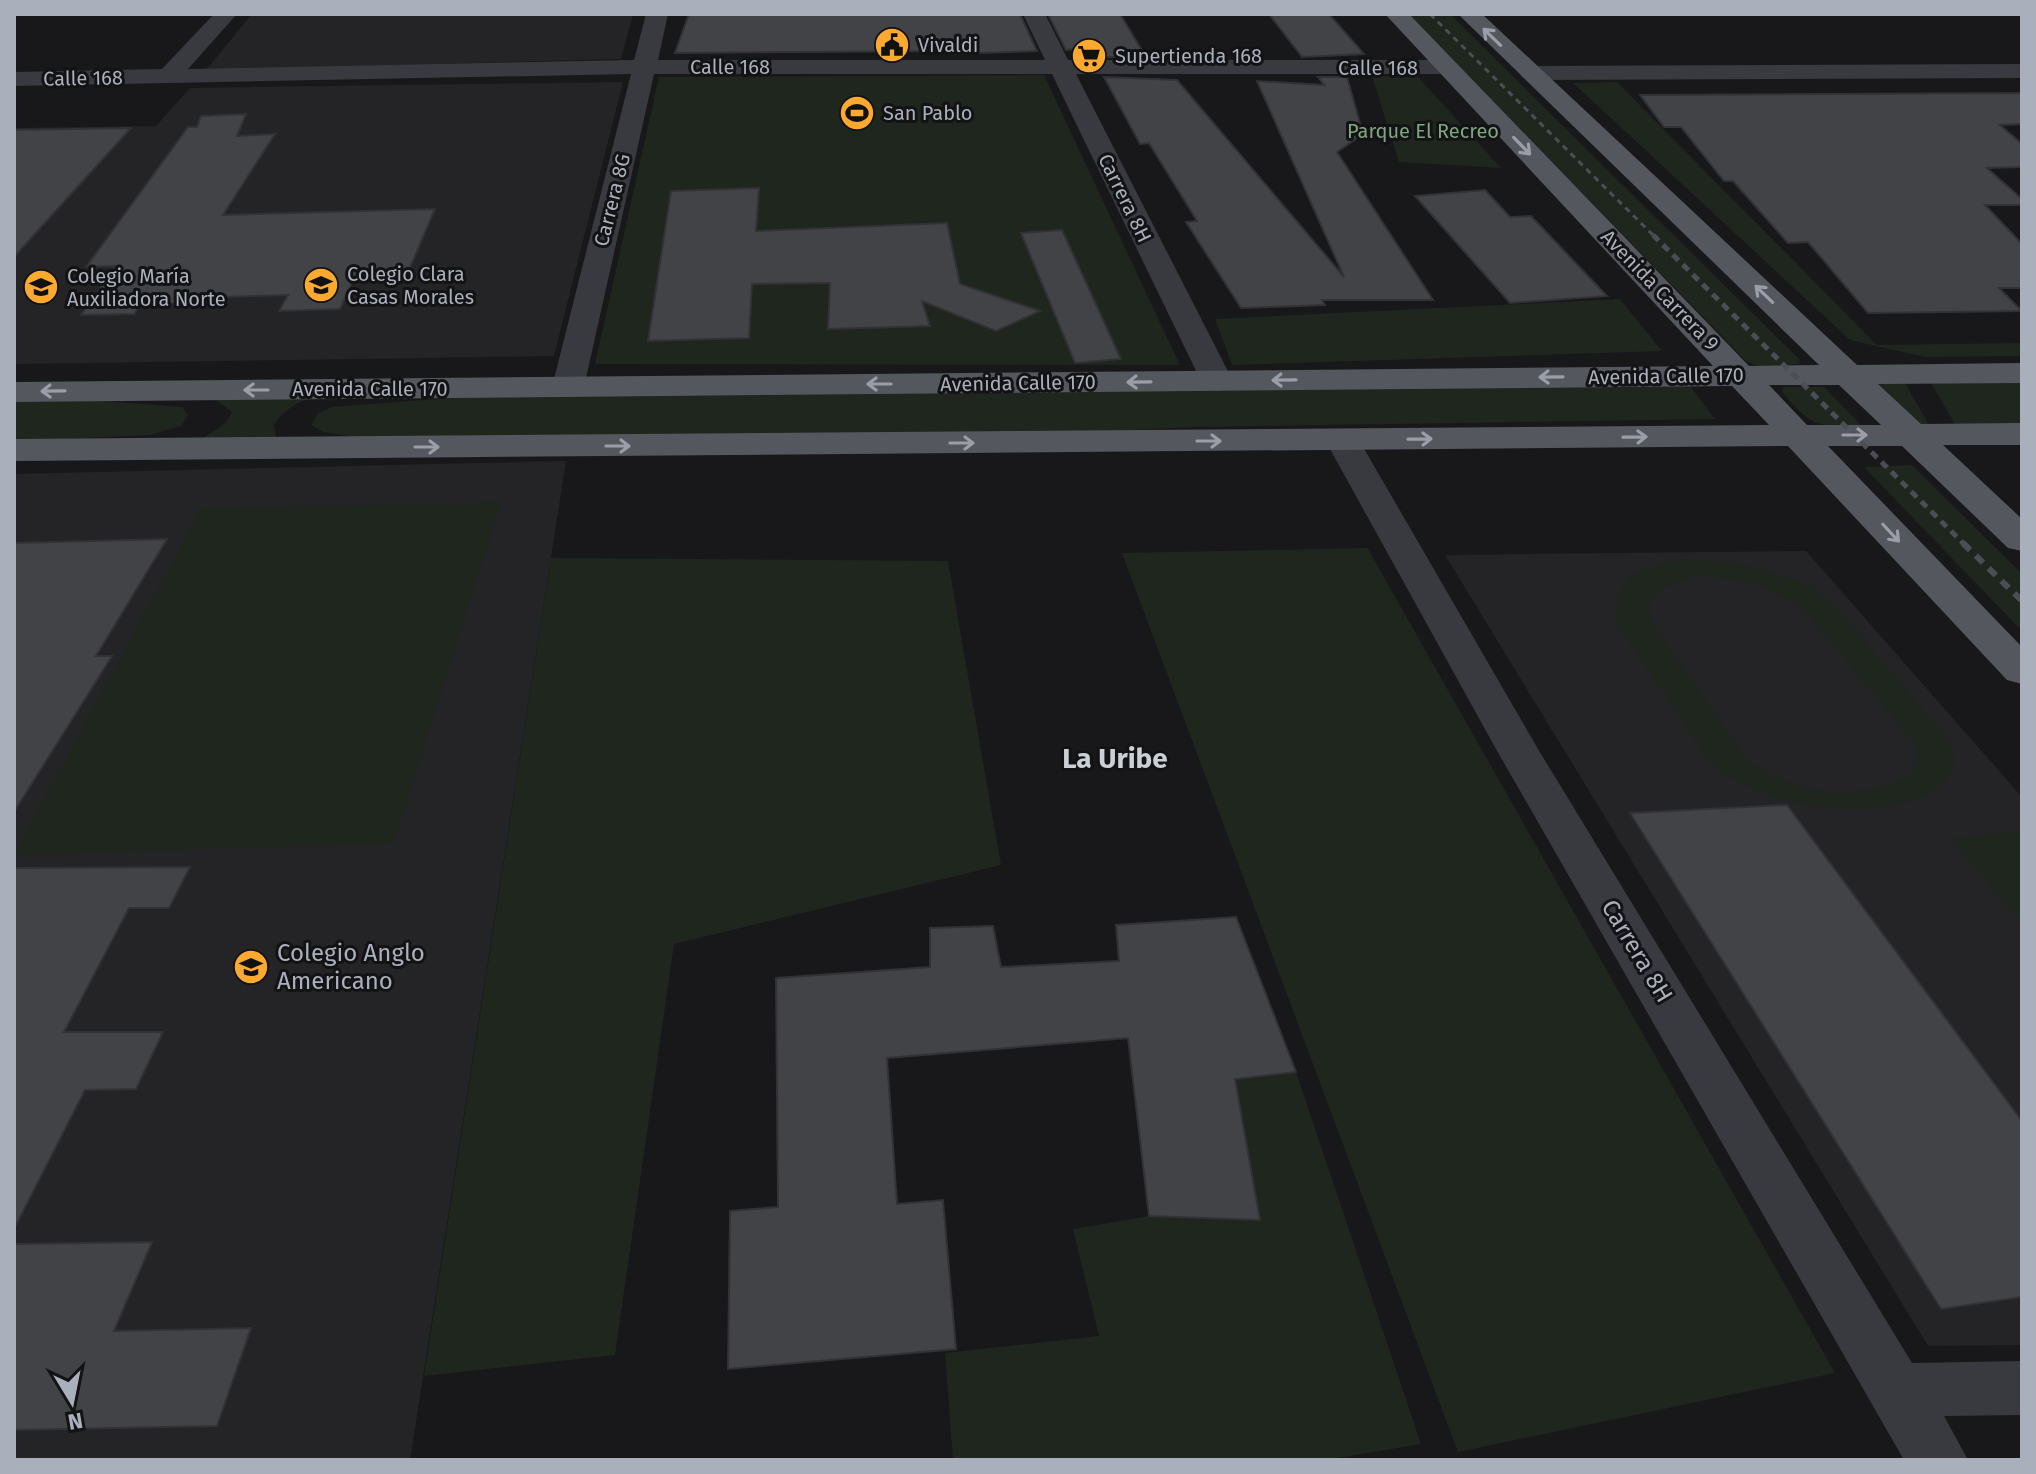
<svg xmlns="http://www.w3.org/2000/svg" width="2036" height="1474" font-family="'Fira Sans',sans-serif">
  <rect width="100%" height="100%" fill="#18181a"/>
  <g fill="#242427">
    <path d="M 252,14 L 633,14 L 621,59 L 206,70 Z"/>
    <path d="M 623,82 L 554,356 L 14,364 L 14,128 L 156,126 L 190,88 Z"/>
    <path d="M 566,461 L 410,1460 L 14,1460 L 14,474 Z"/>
    <path d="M 1806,551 L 2022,797 L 2022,1345 L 1928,1346 L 1445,555 Z"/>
  </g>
  <g fill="#1e261e" fill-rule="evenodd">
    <path d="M 1408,14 L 1450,14 L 1800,360 L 1799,364 L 1760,367 L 1746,361 Z"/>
    <path d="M 1044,75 L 1180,365 L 595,364 L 659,77 Z"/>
    <path d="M 1372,76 L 1418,77 L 1501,168 L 1399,162 Z"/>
    <path d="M 1617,82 L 1877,345 L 2022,343 L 2022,356 L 1924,357 L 1850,340 L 1573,83 Z"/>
    <path d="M 1620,299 L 1662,351 L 1232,365 L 1215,319 Z"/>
    <path d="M 2022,382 L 2022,426 L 1956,426 L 1931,383 Z"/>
    <path d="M 1905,383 L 1930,427 L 1922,427 L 1876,387 L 1878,384 Z"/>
    <path d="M 1690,386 L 1715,419 L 1194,427 L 1067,433 L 359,438 L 324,432 L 311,425 L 317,414 L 331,407 L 516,393 Z"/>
    <path d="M 1783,387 L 1824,387 L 1862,426 C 1814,425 1814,429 1782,392 Z"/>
    <path d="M 315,396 C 297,403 285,408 274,425 L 277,442 L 195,442 C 209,434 226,427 232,412 L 213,398 Z"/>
    <path d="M 14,400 L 104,401 L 182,407 L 188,415 L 181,426 L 150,435 L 14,441 Z"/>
    <path d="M 1912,465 L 2022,574 L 2022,631 L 1864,467 Z"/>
    <path d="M 501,502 L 394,843 L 14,855 L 201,509 Z"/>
    <path d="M 1368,548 L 1368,549 L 1835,1373 L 1458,1452 L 1122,553 Z"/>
    <path d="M 551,558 L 948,561 L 1001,865 L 674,944 L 615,1355 L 424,1376 Z"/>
    <path d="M 1683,559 L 1728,562 L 1772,572 L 1810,586 L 1835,606 L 1950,741 L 1955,765 C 1951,771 1947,780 1941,785 C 1888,829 1760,808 1713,764 C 1702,754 1693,737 1685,724 C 1662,691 1639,657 1616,624 C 1613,573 1640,568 1683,559 ZM 1697,576 C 1740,578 1772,586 1806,612 L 1914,743 L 1917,758 L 1911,775 C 1859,801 1793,796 1747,759 L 1653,625 L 1648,606 C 1660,586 1675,581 1697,576 Z"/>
    <path d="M 2022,831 L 2022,924 L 1951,839 Z"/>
    <path d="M 1296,1072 L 1421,1444 L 1325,1460 L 953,1460 L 945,1353 L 1099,1336 L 1073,1229 L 1149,1216 L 1260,1220 L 1235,1079 Z"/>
  </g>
  <g fill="#424347" stroke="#323236" stroke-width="2">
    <path d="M 689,14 L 1020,14 L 1037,51 L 948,54 L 947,51 L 675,53 Z"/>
    <path d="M 1048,14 L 1120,14 L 1146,57 L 1078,57 L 1075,49 L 1066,50 Z"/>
    <path d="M 1269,14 L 1329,14 L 1364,54 L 1302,57 Z"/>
    <path d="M 1104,77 L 1177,80 L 1344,277 L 1257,81 L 1324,85 L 1318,77 L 1347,77 L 1363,134 L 1337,152 L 1433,300 L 1322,300 L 1325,305 L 1241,308 L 1186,222 L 1197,221 L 1149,143 L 1140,144 Z"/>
    <path d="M 2022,93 L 2022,124 L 2000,125 L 2022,144 L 2022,167 L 1987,168 L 2022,199 L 2022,205 L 1985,205 L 2022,244 L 2022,288 L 1999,288 L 2022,311 L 1868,313 L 1808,242 L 1788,243 L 1733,181 L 1724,181 L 1681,127 L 1664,127 L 1640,95 Z"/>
    <path d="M 246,114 L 237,136 L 275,134 L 223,215 L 435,209 L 409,270 L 357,272 L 340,309 L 279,311 L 288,295 L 192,298 L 190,303 L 140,305 L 134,314 L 81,315 L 116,266 L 86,267 L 188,127 L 197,127 L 201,116 Z"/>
    <path d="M 131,128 L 14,257 L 14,130 Z"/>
    <path d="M 759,188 L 756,231 L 947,223 L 960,284 L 1040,311 L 996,331 L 922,301 L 930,326 L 828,329 L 830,283 L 752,284 L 749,338 L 648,341 L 671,191 Z"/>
    <path d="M 1485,190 L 1510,217 L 1531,216 L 1607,296 L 1510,303 L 1415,196 Z"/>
    <path d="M 1062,230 L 1121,359 L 1075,363 L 1021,233 Z"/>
    <path d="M 167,539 L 96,656 L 112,656 L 14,812 L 14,543 Z"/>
    <path d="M 1787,805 L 2022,1121 L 2022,1297 L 1941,1309 L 1630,813 Z"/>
    <path d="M 190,867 L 169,908 L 129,908 L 64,1032 L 163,1032 L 136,1089 L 85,1090 L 14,1229 L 14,868 Z"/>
    <path d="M 1236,917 L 1296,1072 L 1235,1079 L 1260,1220 L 1149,1216 L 1128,1038 L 887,1058 L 897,1204 L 943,1200 L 956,1349 L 728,1369 L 730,1211 L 778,1207 L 776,978 L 930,967 L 930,928 L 993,926 L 1001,967 L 1119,961 L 1116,925 Z"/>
    <path d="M 152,1242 L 114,1331 L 251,1328 L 217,1426 L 14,1430 L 14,1244 Z"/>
  </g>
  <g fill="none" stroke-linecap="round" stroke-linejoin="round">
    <g fill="#393a40" fill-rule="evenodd">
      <path d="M 214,14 L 237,14 L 188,69 L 634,60 L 646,14 L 668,14 L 658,60 L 1045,60 L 1023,14 L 1045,14 L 1068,60 L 1447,60 L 1455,62 L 1459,67 L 1455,72 L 1447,74 L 1076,74 L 1233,381 L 1228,388 L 1217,391 L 1206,388 L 1201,381 L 1052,74 L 654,74 L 584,387 L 579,394 L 568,397 L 557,394 L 552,387 L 631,74 L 14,86 L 14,72 L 162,69 Z"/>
      <path d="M 2022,64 L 2022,78 L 1531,80 L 1523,78 L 1519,73 L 1523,68 L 1531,66 Z"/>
      <path d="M 1342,430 L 1354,433 L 1359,440 L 1538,749 L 1912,1363 L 2022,1361 L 2022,1415 L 1944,1416 L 1968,1460 L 1904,1460 L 1496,749 L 1325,440 L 1330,433 Z"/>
    </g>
    <path fill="#55575f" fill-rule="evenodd" d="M 1385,14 L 1409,14 L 1749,366 L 1819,365 L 1458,14 L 1482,14 L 1857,365 L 2022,363 L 2022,383 L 1878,384 L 1921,424 L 2022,423 L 2022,445 L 1943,445 L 2022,519 L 2022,551 L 2008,548 L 1902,446 L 1828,446 L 2022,647 L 2022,684 L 2007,680 L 1788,446 L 14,461 L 14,439 L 1769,425 L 1732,386 L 14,402 L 14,382 L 1713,366 ZM 1769,385 L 1839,385 L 1881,425 L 1807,425 Z"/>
    <path stroke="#4c4e55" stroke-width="3" stroke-dasharray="6 5" stroke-linecap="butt" d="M 1430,14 L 1655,237"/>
    <path stroke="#4c4e55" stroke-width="5" stroke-dasharray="8 6" stroke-linecap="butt" d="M 1653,235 L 1965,545"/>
    <path stroke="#4c4e55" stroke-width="6" stroke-dasharray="10 8" stroke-linecap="butt" d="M 1963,543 L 2022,601"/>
  </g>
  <defs><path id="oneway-shaft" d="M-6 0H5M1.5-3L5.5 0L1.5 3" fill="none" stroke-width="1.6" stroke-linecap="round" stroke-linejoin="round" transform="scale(2)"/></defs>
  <g stroke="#999ea9">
    <use href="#oneway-shaft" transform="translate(1492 37) rotate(-136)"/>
    <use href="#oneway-shaft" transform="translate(1522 146) rotate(46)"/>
    <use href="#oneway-shaft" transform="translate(1764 294) rotate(-136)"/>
    <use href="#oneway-shaft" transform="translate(1551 377) rotate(179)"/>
    <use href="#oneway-shaft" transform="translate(1284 380) rotate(179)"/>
    <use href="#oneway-shaft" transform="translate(1139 382) rotate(179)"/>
    <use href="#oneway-shaft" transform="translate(879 384) rotate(180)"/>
    <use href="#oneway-shaft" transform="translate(256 390) rotate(180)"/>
    <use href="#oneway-shaft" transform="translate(53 391) rotate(179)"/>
    <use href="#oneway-shaft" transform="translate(1855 435)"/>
    <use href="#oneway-shaft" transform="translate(1635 437) rotate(-1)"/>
    <use href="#oneway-shaft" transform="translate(1420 439) rotate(-1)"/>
    <use href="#oneway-shaft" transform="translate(1209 441)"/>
    <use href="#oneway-shaft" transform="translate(962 443)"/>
    <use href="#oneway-shaft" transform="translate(618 446)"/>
    <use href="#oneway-shaft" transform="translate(427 447)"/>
    <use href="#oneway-shaft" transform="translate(1891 533) rotate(47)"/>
  </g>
  <defs>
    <g id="civic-disc" transform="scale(1.8)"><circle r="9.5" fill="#fbaa2f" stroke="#131315"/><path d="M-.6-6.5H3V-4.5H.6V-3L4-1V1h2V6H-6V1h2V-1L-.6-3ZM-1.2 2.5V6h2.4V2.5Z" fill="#111"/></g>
    <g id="supermarket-disc" transform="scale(1.8)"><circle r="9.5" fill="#fbaa2f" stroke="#131315"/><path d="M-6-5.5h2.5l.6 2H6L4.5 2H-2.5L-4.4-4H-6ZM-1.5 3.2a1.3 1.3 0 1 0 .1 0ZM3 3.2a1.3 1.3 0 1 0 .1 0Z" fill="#111"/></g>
    <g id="stadium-disc" transform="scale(1.8)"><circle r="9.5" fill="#fbaa2f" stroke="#131315"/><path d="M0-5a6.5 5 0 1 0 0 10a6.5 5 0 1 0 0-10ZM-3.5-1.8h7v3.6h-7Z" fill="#111"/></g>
    <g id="school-disc" transform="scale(1.8)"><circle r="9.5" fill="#fbaa2f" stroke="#131315"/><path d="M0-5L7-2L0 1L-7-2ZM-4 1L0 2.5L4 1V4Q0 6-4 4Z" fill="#111"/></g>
  </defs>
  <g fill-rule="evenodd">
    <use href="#civic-disc" x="892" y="45"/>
    <use href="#supermarket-disc" x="1089" y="56"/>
    <use href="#stadium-disc" x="857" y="113"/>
    <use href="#school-disc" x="321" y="285"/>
    <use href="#school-disc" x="41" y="287"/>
    <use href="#school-disc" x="251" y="967"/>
  </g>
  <g text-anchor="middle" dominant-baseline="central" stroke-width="6" stroke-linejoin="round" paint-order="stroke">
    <g font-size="20" fill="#aab0bb" stroke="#131315" text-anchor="start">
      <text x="918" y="45">Vivaldi</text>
      <text x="1115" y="56">Supertienda 168</text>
      <text x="883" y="113">San Pablo</text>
      <text x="347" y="274">Colegio Clara<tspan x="347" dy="23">Casas Morales</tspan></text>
      <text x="67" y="276">Colegio María<tspan x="67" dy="23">Auxiliadora Norte</tspan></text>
    </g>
    <g font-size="20" fill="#aab0bb" stroke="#131315">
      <text x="730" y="67">Calle 168</text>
      <text x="1378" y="68">Calle 168</text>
      <text transform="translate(83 78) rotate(-1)">Calle 168</text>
      <text transform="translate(1125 198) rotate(64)">Carrera 8H</text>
      <text transform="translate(612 200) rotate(-76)">Carrera 8G</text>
      <text transform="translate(1660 290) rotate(46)">Avenida Carrera 9</text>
      <text transform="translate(1666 376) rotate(-1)">Avenida Calle 170</text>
      <text transform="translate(1018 383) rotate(-1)">Avenida Calle 170</text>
      <text x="370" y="389">Avenida Calle 170</text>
    </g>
    <g font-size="20" fill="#80a680" stroke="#131315">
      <text x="1423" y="131">Parque El Recreo</text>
    </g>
    <g font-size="24" fill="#aab0bb" stroke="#131315">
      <text transform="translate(1637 951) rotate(59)">Carrera 8H</text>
    </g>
    <g font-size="24" fill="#aab0bb" stroke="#131315" text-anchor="start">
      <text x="277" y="953">Colegio Anglo<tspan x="277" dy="28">Americano</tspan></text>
    </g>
    <g font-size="28" font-weight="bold" fill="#cbcfd6" stroke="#131315">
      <text x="1115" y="758">La Uribe</text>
    </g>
  </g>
  <rect width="2036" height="1474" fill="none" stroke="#aab0bb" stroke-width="32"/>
  <g transform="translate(72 1402) rotate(170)" stroke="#131315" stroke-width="6" paint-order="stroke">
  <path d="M0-6L14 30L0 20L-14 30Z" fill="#aab0bb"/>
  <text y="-12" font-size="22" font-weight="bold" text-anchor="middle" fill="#aab0bb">N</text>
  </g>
</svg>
